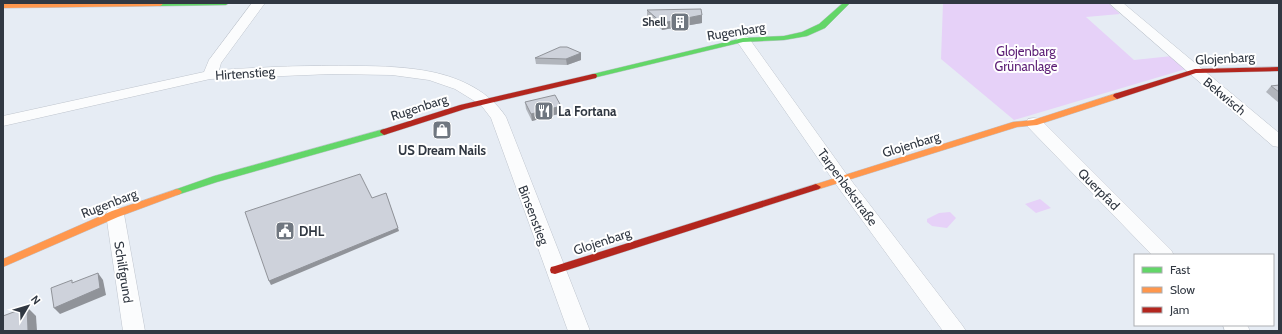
<svg xmlns="http://www.w3.org/2000/svg" width="1282" height="334" font-family="Cabin,sans-serif">
  <rect width="100%" height="100%" fill="#e6ecf4"/>
  <g fill="#e6d1f8">
    <path d="M 943,3 L 1108,3 L 1120,14 L 1086,17 L 1134,60 L 1172,56 L 1186,69 L 1014,120 L 941,59 Z"/>
    <path d="M 1040,199 L 1051,208 L 1036,213 L 1025,204 Z"/>
    <path d="M 950,212 L 956,218 L 947,228 L 932,226 L 927,222 L 927,219 L 939,213 Z"/>
  </g>
  <g fill="none" stroke-linecap="round" stroke-linejoin="round">
    <g stroke="#bfc5ce" stroke-width="1">
      <g id="street">
        <path d="M 252,3 L 265,3 L 221,63 L 219,70 C 265,67 310,65 356,66 C 382,66 408,67 432,72 C 461,78 490,92 506,117 L 590,331 L 568,331 L 491,118 L 481,105 L 455,89 L 429,80 L 392,75 L 331,74 L 210,79 L 3,126 L 3,116 L 204,72 L 209,60 Z"/>
        <path d="M 1109,3 L 1123,3 L 1279,133 L 1279,147 L 1273,146 Z"/>
        <path d="M 743,36 L 748,37 L 847,175 L 962,325 L 966,331 L 943,331 L 835,183 L 736,40 L 738,37 Z"/>
        <path d="M 1034,118 L 1040,119 L 1171,250 L 1174,255 L 1152,255 L 1028,127 L 1026,123 L 1028,119 Z"/>
        <path d="M 115,207 L 121,209 L 124,214 L 145,331 L 123,331 L 106,214 L 109,209 Z"/>
        <path d="M 1223,325 L 1247,325 L 1250,331 L 1225,331 Z"/>
      </g>
    </g>
    <g stroke="#bfc5ce" stroke-width="1">
      <g id="fast">
        <path d="M 157,3 L 229,3 L 226,5 L 160,6 L 158,5 Z"/>
        <path d="M 843,3 L 850,3 L 825,28 L 807,36 L 784,40 L 743,42 L 593,78 L 589,76 L 593,74 L 743,38 L 784,36 L 802,32 L 819,24 Z"/>
        <path d="M 384,129 L 387,130 L 388,132 L 387,134 L 217,182 L 177,195 L 174,194 L 172,192 L 174,190 L 214,176 Z"/>
      </g>
    </g>
    <g stroke="#bfc5ce" stroke-width="1">
      <g id="slow">
        <path d="M 163,3 L 162,5 L 160,6 L 3,8 L 3,4 Z"/>
        <path d="M 1117,93 L 1120,94 L 1121,96 L 1120,98 L 1037,125 L 1017,127 L 816,190 L 811,187 L 813,185 L 1013,122 L 1033,120 Z"/>
        <path d="M 177,189 L 180,190 L 182,192 L 180,194 L 118,217 L 3,267 L 3,259 L 112,211 Z"/>
      </g>
    </g>
    <g stroke="#bfc5ce" stroke-width="1">
      <g id="jam">
        <path d="M 1279,67 L 1279,71 L 1196,73 L 1120,98 L 1117,99 L 1113,96 L 1114,94 L 1195,69 Z"/>
        <path d="M 593,74 L 596,74 L 597,76 L 596,78 L 465,109 L 384,135 L 380,132 L 381,130 L 460,105 Z"/>
        <path d="M 816,184 L 821,187 L 819,189 L 555,274 L 551,273 L 550,270 L 551,267 L 555,266 Z"/>
      </g>
    </g>
    <use href="#street" fill="#fbfcfd" fill-rule="evenodd"/>
    <use href="#fast" fill="#63d668" fill-rule="evenodd"/>
    <use href="#slow" fill="#ff974d" fill-rule="evenodd"/>
    <use href="#jam" fill="#b3261e" fill-rule="evenodd"/>
  </g>
  <g fill="#b1b5bc">
    <path d="M 647,10 L 702,15 L 702,23 L 662,30 L 647,17 Z"/>
    <path d="M 581,53 L 581,60 L 567,65 L 536,64 L 535,58 Z"/>
    <path d="M 1279,85 L 1279,103 L 1266,92 L 1271,86 Z"/>
    <path d="M 525,102 L 561,106 L 562,113 L 532,121 L 526,109 Z"/>
  </g>
  <g fill="#909399">
    <path d="M 702,15 L 702,23 L 662,30 L 662,23 Z"/>
    <path d="M 581,53 L 581,60 L 567,65 L 566,59 Z"/>
    <path d="M 561,106 L 562,113 L 532,121 L 531,114 Z"/>
    <path d="M 386,193 L 399,231 L 271,285 L 269,281 Z"/>
    <path d="M 98,273 L 103,280 L 106,295 L 60,314 L 54,308 Z"/>
    <path d="M 27,307 L 36,316 L 37,331 L 28,331 Z"/>
  </g>
  <g fill="#ced2db" stroke="#909399">
    <path d="M 701,9 L 702,15 L 662,23 L 647,10 Z"/>
    <path d="M 560,47 L 567,47 L 581,53 L 566,59 L 535,58 Z"/>
    <path d="M 1279,85 L 1279,92 L 1271,86 Z"/>
    <path d="M 555,95 L 561,106 L 531,114 L 525,102 Z"/>
    <path d="M 360,174 L 372,198 L 386,193 L 398,228 L 269,281 L 245,212 Z"/>
    <path d="M 98,273 L 100,288 L 54,308 L 51,288 L 72,280 L 72,283 Z"/>
    <path d="M 27,307 L 28,331 L 3,331 L 3,316 Z"/>
  </g>
  <defs>
    <g id="building-square" transform="scale(1)"><rect x="-9" y="-9" width="18" height="18" rx="4" fill="#707780" stroke="#fff"/><path d="M-4-6H4V6H1V3H-1V6H-4ZM-2.5-4.3h1.7v1.8h-1.7ZM.8-4.3h1.7v1.8H.8ZM-2.5-1h1.7V.8h-1.7ZM.8-1h1.7V.8H.8Z" fill="#fff"/></g>
    <g id="restaurant-square" transform="scale(1)"><rect x="-9" y="-9" width="18" height="18" rx="4" fill="#707780" stroke="#fff"/><path d="M-5-6h1v4h1v-4h1v4h1v-4h1v5L-1.5 .5V6h-2V.5L-5-1ZM5-6V6H3V1.5H1.5Q1.5-4 5-6Z" fill="#fff"/></g>
    <g id="shop-square" transform="scale(1)"><rect x="-9" y="-9" width="18" height="18" rx="4" fill="#707780" stroke="#fff"/><path d="M-5-2.5h2.3a2.7 3.5 0 0 1 5.4 0H5L5.5 6h-11ZM-1.5-2.5h3a1.5 2.3 0 0 0-3 0Z" fill="#fff"/></g>
    <g id="civic-square" transform="scale(1)"><rect x="-9" y="-9" width="18" height="18" rx="4" fill="#707780" stroke="#fff"/><path d="M-.6-6.5H3V-4.5H.6V-3L4-1V1h2V6H-6V1h2V-1L-.6-3ZM-1.2 2.5V6h2.4V2.5Z" fill="#fff"/></g>
  </defs>
  <g fill-rule="evenodd">
    <use href="#building-square" x="680" y="22"/>
    <use href="#restaurant-square" x="544" y="111"/>
    <use href="#shop-square" x="442" y="130"/>
    <use href="#civic-square" x="285" y="231"/>
  </g>
  <g text-anchor="middle" dominant-baseline="central" stroke-width="4" stroke-linejoin="round" paint-order="stroke">
    <g font-size="11" font-weight="bold" fill="#313842" stroke="#fff" text-anchor="end">
      <text x="666" y="22">Shell</text>
    </g>
    <g font-size="13" fill="#313842" stroke="#fff">
      <text transform="translate(736 31) rotate(-9)">Rugenbarg</text>
      <text transform="translate(1225 58) rotate(-3)">Glojenbarg</text>
      <text transform="translate(245 73) rotate(-4)">Hirtenstieg</text>
      <text transform="translate(1225 96) rotate(40)">Bekwisch</text>
      <text transform="translate(419 107) rotate(-18)">Rugenbarg</text>
      <text transform="translate(911 144) rotate(-17)">Glojenbarg</text>
      <text transform="translate(848 187) rotate(54)">Tarpenbekstraße</text>
      <text transform="translate(1099 189) rotate(45)">Querpfad</text>
      <text transform="translate(109 203) rotate(-21)">Rugenbarg</text>
      <text transform="translate(534 215) rotate(69)">Binsenstieg</text>
      <text transform="translate(602 241) rotate(-18)">Glojenbarg</text>
      <text transform="translate(124 272) rotate(81)">Schilfgrund</text>
    </g>
    <g font-size="13" fill="#5c1d75" stroke="#fff">
      <text x="1026" y="51">Glojenbarg<tspan x="1026" dy="15">Grünanlage</tspan></text>
    </g>
    <g font-size="13" font-weight="bold" fill="#313842" stroke="#fff" text-anchor="start">
      <text x="558" y="111">La Fortana</text>
      <text x="442" y="150" text-anchor="middle">US Dream Nails</text>
      <text x="299" y="231">DHL</text>
    </g>
  </g>
  <rect width="1282" height="334" fill="none" stroke="#313842" stroke-width="8"/>
  <rect x="1134" y="254" width="140" height="72" fill="#ffffff" stroke="#adafb3"/>
  <rect x="1142" y="267" width="20" height="6" fill="#63d668" stroke="#adafb3"/>
  <text x="1170" y="274" font-size="12" fill="#313842">Fast</text>
  <rect x="1142" y="287" width="20" height="6" fill="#ff974d" stroke="#adafb3"/>
  <text x="1170" y="294" font-size="12" fill="#313842">Slow</text>
  <rect x="1142" y="307" width="20" height="6" fill="#b3261e" stroke="#adafb3"/>
  <text x="1170" y="314" font-size="12" fill="#313842">Jam</text>
  <g transform="translate(28 306) rotate(52)" stroke="#ffffff" stroke-width="3" paint-order="stroke">
  <path d="M0-3L7 15L0 10L-7 15Z" fill="#313842"/>
  <text y="-6" font-size="11" font-weight="bold" text-anchor="middle" fill="#313842">N</text>
  </g>
</svg>
